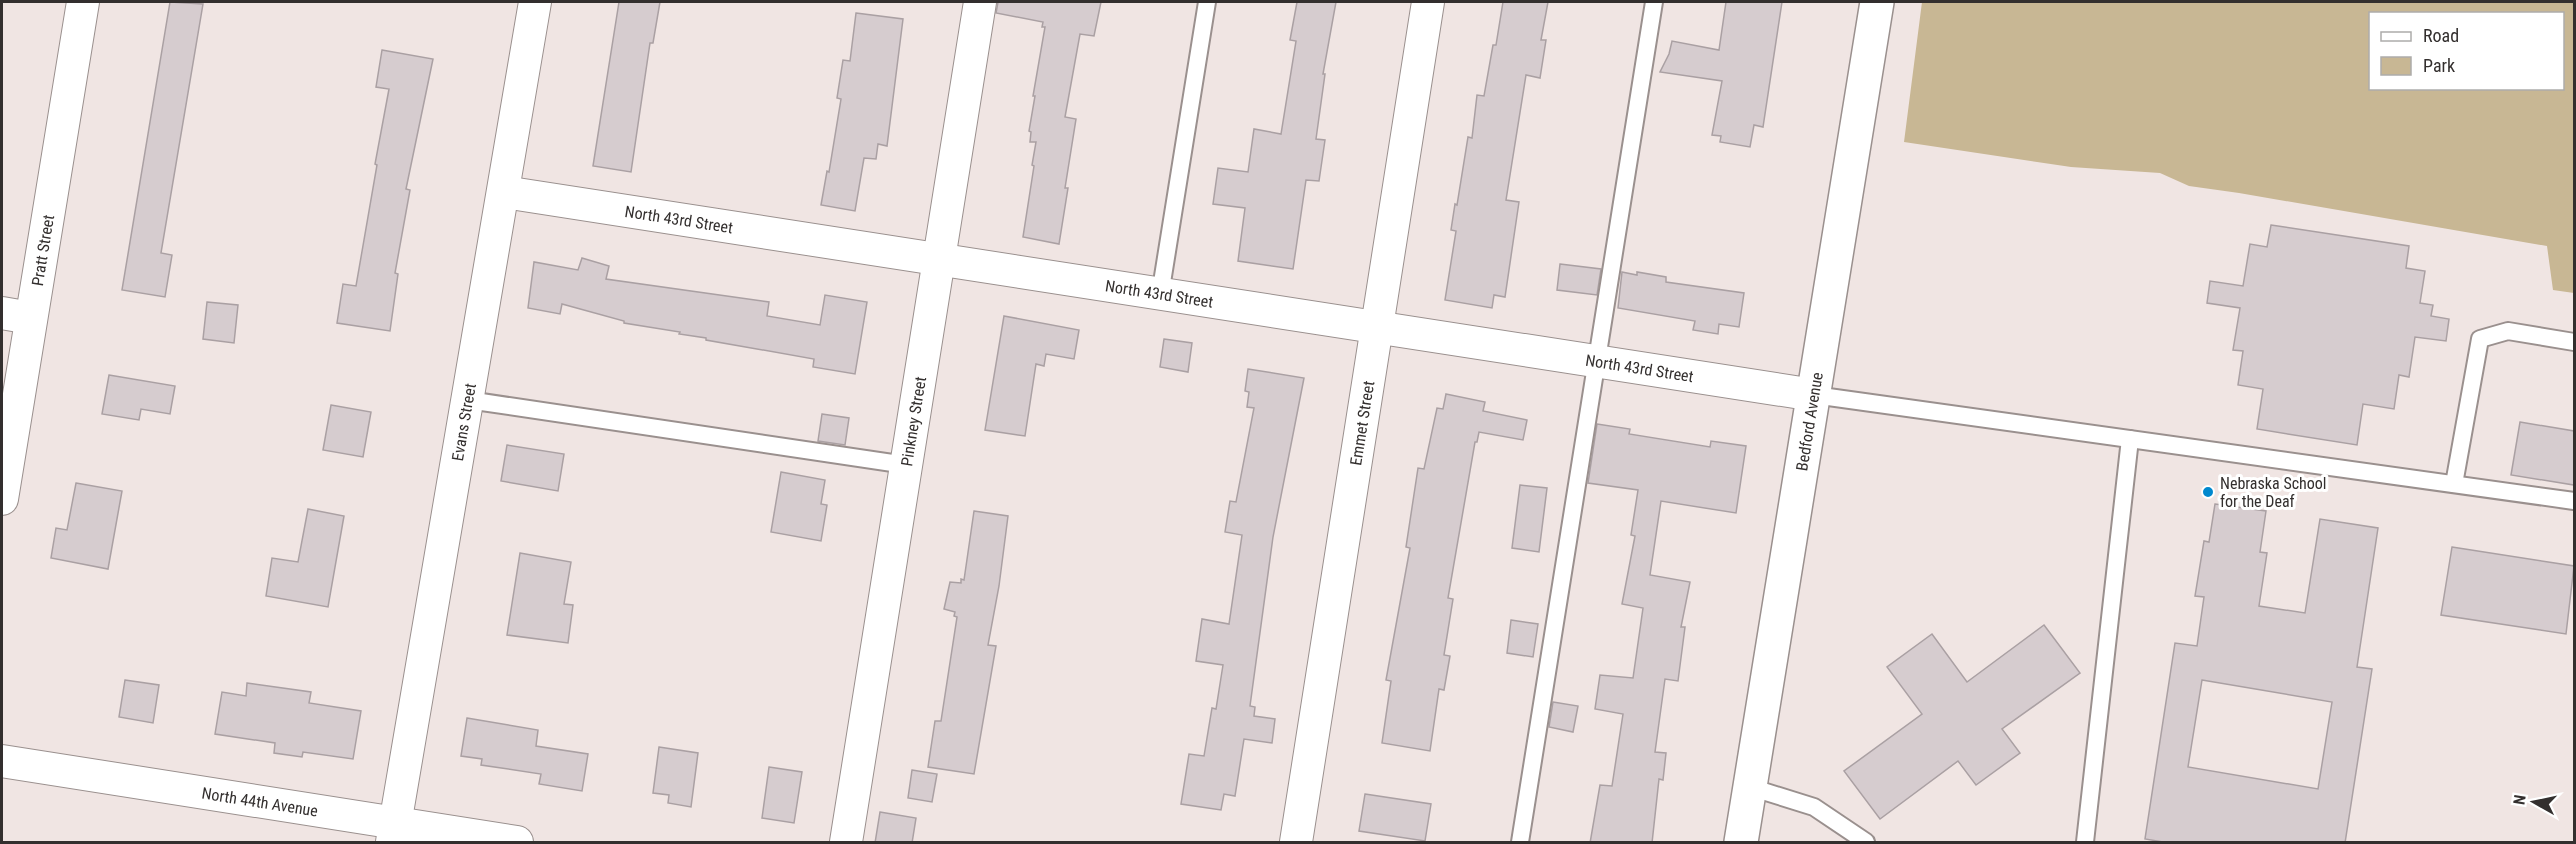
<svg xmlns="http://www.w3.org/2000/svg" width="2576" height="844" font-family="'Roboto Condensed',sans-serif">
  <rect width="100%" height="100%" fill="#f0e5e3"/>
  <path fill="#c8b794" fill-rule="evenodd" d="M 1922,2 L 2574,2 L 2574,293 L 2553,290 L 2547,246 L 2239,193 L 2189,186 L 2160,173 L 2071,167 L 1904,142 ZM 2370,14 L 2562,14 L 2562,88 L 2370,88 Z"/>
  <g fill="#d6cccf" stroke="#aaa0a3" stroke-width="1.5" fill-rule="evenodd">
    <path d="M 170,2 L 203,4 L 161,253 L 172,255 L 165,297 L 122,290 Z"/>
    <path d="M 619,2 L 660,2 L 653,43 L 650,43 L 631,172 L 593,166 Z"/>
    <path d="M 998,2 L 1101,2 L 1094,36 L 1080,34 L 1065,117 L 1076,119 L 1065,188 L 1068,188 L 1059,244 L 1023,237 L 1034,166 L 1032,165 L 1036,142 L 1030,142 L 1031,132 L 1029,131 L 1035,96 L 1033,96 L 1045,27 L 1042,27 L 1043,22 L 996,13 Z"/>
    <path d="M 1297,2 L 1336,2 L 1323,74 L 1325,74 L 1316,139 L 1325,140 L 1319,181 L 1306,180 L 1293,269 L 1238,261 L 1245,208 L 1213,204 L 1218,168 L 1248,172 L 1254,129 L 1281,134 L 1296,41 L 1290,40 Z"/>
    <path d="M 1503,2 L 1548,2 L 1541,40 L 1546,40 L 1540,78 L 1526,75 L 1506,200 L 1519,202 L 1505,297 L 1494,295 L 1492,308 L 1445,300 L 1456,231 L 1451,230 L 1455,204 L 1457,205 L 1468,137 L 1472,138 L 1477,95 L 1484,96 L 1493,45 L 1496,45 Z"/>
    <path d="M 1726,2 L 1782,2 L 1763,127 L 1754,125 L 1750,147 L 1720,142 L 1721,136 L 1712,135 L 1722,81 L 1660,72 L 1669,54 L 1672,41 L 1719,50 Z"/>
    <path d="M 856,13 L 903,19 L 887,146 L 878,144 L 876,159 L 864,158 L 855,211 L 821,205 L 827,171 L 829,172 L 841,99 L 837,98 L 843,60 L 850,61 Z"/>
    <path d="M 382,50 L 433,59 L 406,189 L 410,190 L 395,273 L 398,274 L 390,331 L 337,323 L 343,284 L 356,286 L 377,165 L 375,164 L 389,89 L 376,87 Z"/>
    <path d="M 2271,225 L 2409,246 L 2406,268 L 2425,271 L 2420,303 L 2433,305 L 2431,316 L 2449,319 L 2446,341 L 2415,337 L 2409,377 L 2399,375 L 2394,409 L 2363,404 L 2357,445 L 2257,429 L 2263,389 L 2238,385 L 2243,351 L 2233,350 L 2240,308 L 2207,303 L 2210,281 L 2243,286 L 2250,244 L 2267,247 Z"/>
    <path d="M 582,258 L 609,266 L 606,279 L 769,302 L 767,316 L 820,325 L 825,295 L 867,302 L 855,374 L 813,367 L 814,359 L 706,340 L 706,338 L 679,334 L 680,332 L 624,323 L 624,321 L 562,304 L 560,314 L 528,308 L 534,262 L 578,270 Z"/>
    <path d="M 1560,264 L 1601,269 L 1597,295 L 1557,290 Z"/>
    <path d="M 1622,272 L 1637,275 L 1637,272 L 1666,277 L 1666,282 L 1744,293 L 1739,327 L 1719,324 L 1718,334 L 1693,330 L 1695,321 L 1618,308 Z"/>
    <path d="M 207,302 L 238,305 L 234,343 L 203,339 Z"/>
    <path d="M 1004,316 L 1079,330 L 1074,359 L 1046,354 L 1044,366 L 1036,364 L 1025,436 L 985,430 Z"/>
    <path d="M 1164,339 L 1192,343 L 1188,372 L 1160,367 Z"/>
    <path d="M 1248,369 L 1304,378 L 1273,537 L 1250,706 L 1255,707 L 1254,716 L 1275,719 L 1272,743 L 1244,739 L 1235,796 L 1224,794 L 1221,810 L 1181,804 L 1189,754 L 1204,756 L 1212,708 L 1216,709 L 1223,665 L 1196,661 L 1202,619 L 1229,624 L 1242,535 L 1225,532 L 1230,501 L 1236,502 L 1254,408 L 1247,407 L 1249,392 L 1245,391 Z"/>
    <path d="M 109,375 L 175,386 L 170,414 L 141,409 L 139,420 L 102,414 Z"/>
    <path d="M 1446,394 L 1485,402 L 1483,411 L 1527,420 L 1523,440 L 1479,432 L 1477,442 L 1475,442 L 1448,598 L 1453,599 L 1444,655 L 1450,656 L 1444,690 L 1439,689 L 1430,751 L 1382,743 L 1391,681 L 1386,680 L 1410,548 L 1406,547 L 1418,468 L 1424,469 L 1437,408 L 1443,409 Z"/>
    <path d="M 331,405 L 371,412 L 363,457 L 323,450 Z"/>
    <path d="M 822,414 L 849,418 L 845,445 L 818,441 Z"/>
    <path d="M 2520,422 L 2574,431 L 2574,485 L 2511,475 Z"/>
    <path d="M 1597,424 L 1630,429 L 1629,434 L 1710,447 L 1711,441 L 1746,446 L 1736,513 L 1661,501 L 1650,575 L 1690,582 L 1681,627 L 1685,627 L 1678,681 L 1665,679 L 1655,752 L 1666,753 L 1663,780 L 1659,779 L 1652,843 L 1590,843 L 1600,785 L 1612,786 L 1623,714 L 1595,709 L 1600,675 L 1633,678 L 1643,608 L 1622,604 L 1635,536 L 1631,535 L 1638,490 L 1588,483 Z"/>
    <path d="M 507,445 L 564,454 L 558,491 L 501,481 Z"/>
    <path d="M 781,472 L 825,480 L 821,504 L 827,505 L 821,541 L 771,532 Z"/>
    <path d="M 76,483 L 122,491 L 108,569 L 51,558 L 56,528 L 67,530 Z"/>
    <path d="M 1520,485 L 1547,488 L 1539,552 L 1512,548 Z"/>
    <path d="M 2215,504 L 2266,511 L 2260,552 L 2267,553 L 2259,606 L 2305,613 L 2320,519 L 2378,528 L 2357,667 L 2372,669 L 2345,843 L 2169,843 L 2145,839 L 2175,643 L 2197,646 L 2204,597 L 2195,596 L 2204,541 L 2209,542 ZM 2202,680 L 2332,702 L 2318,789 L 2188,767 Z"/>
    <path d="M 308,509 L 344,516 L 328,607 L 266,596 L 272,558 L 298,562 Z"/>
    <path d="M 974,511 L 1008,516 L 999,586 L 988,645 L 996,646 L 974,774 L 928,767 L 935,721 L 941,721 L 957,617 L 954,616 L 955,612 L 944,609 L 950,582 L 961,583 L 961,579 L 964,580 Z"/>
    <path d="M 2452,547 L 2574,566 L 2566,634 L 2441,615 Z"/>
    <path d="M 520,553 L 571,562 L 564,604 L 573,605 L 568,643 L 507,635 Z"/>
    <path d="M 1511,620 L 1538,624 L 1533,657 L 1507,653 Z"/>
    <path d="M 2044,625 L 2080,673 L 2002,729 L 2020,753 L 1976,785 L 1958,761 L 1880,819 L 1844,771 L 1922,714 L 1887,667 L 1932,634 L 1967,682 Z"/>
    <path d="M 125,680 L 159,685 L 153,723 L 119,717 Z"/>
    <path d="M 247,683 L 311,692 L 309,703 L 361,711 L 353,759 L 303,752 L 302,757 L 274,753 L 275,743 L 215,734 L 222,692 L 246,696 Z"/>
    <path d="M 1553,702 L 1578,706 L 1573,732 L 1549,727 Z"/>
    <path d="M 467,718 L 538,730 L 536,746 L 588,754 L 582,791 L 539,784 L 541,774 L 481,765 L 482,759 L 461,756 Z"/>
    <path d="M 659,747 L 698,753 L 691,807 L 668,803 L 669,795 L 653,793 Z"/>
    <path d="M 769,767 L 802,772 L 794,823 L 762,818 Z"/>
    <path d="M 912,770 L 937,774 L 932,802 L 908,798 Z"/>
    <path d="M 1365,794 L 1431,804 L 1425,841 L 1359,831 Z"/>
    <path d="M 880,812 L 916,818 L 912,843 L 875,843 Z"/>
  </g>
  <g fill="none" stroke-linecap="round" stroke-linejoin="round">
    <g stroke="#9a908e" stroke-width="20">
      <g id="lane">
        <path d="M 1160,295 L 1207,2"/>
        <path d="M 1814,395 L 2574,501"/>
        <path d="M 468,400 L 906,465"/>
        <path d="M 2454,484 L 2480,339 L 2508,331 L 2574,342"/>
        <path d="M 1750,787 L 1814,807 L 1866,842"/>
        <path d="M 1520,842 L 1654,2"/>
        <path d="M 2085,842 L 2130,439"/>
      </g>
    </g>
    <g stroke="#9a908e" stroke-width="34">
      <g id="street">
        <path id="s1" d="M 504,192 L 1814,395"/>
        <path d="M 2,313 L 31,318"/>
        <path id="s2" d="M 2,499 L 83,2"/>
        <path id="s3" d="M 2,761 L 517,842"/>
        <path id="s4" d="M 392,842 L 535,2"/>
        <path id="s5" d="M 846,842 L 980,2"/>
        <path id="s6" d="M 1296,842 L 1428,2"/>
      </g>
    </g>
    <g stroke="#9a908e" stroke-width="36">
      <g id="secondary">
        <path id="s7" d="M 1741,842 L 1877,2"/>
      </g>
    </g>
    <use href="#lane" stroke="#fff" stroke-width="16"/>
    <use href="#street" stroke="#fff" stroke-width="32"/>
    <use href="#secondary" stroke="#fff" stroke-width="33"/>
  </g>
  <circle fill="#0088ce" stroke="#fff" stroke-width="2" cx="2208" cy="492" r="6"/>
  <g text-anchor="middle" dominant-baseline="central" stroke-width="6" stroke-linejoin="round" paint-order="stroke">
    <g font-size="16" fill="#332f2e" stroke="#fff">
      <text stroke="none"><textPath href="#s1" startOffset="177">North 43rd Street</textPath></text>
      <text stroke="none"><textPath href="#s2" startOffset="252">Pratt Street</textPath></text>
      <text stroke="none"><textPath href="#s1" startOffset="663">North 43rd Street</textPath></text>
      <text stroke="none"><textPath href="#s1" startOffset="1149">North 43rd Street</textPath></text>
      <text stroke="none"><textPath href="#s4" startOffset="426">Evans Street</textPath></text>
      <text stroke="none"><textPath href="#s5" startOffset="426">Pinkney Street</textPath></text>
      <text stroke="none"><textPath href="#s6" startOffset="424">Emmet Street</textPath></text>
      <text stroke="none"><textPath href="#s7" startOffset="426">Bedford Avenue</textPath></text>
      <text stroke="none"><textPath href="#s3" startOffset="261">North 44th Avenue</textPath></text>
    </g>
    <g font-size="16" fill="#332f2e" stroke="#fff" text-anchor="start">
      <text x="2220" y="483">Nebraska School<tspan x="2220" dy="18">for the Deaf</tspan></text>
    </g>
  </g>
  <rect width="2576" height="844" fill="none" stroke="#332f2e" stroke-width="6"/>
  <rect x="2369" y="12" width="195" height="78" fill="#ffffff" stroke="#adacab" stroke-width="1.5"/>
  <rect x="2381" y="32" width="30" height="9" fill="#ffffff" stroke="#adacab" stroke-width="1.5"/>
  <text x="2423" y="42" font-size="18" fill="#332f2e">Road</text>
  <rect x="2381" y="57" width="30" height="18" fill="#c8b794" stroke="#adacab" stroke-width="1.5"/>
  <text x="2423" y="72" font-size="18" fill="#332f2e">Park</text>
  <g transform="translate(2534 802) rotate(279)" stroke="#ffffff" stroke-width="4.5" paint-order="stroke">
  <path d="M0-4.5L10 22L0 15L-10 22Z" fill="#332f2e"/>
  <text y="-9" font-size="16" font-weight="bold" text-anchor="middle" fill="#332f2e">N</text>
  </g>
</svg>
